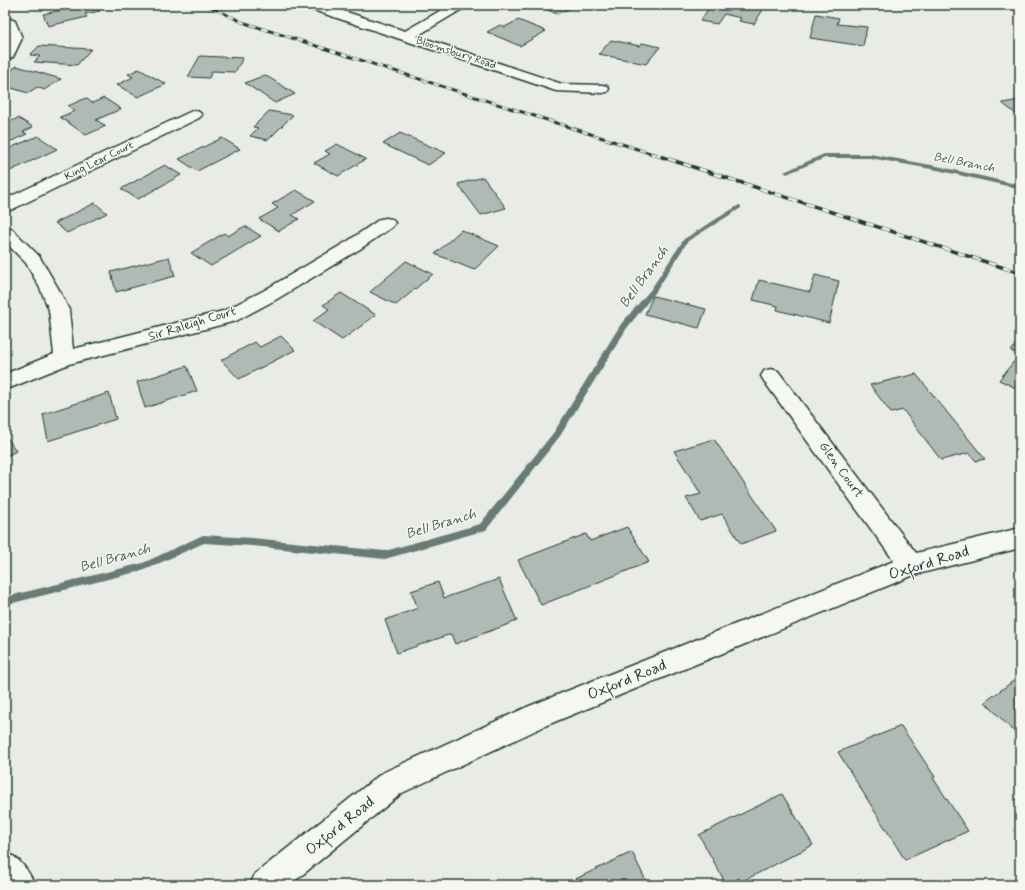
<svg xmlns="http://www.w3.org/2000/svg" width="1025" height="890" font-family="Mynerve,sans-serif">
  <rect width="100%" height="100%" fill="#e9ebe7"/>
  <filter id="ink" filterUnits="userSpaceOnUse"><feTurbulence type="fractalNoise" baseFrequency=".025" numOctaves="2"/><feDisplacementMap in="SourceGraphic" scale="8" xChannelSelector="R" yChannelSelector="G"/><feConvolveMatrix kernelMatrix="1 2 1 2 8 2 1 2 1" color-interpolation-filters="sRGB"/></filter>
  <g filter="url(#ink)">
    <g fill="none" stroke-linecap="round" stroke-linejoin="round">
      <g fill="#687c75" fill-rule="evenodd">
        <path d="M 824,154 L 870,154 L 937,166 L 1020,185 L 1020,189 L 937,170 L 870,158 L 825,158 L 789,173 L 787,174 L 784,172 Z"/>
        <path d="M 739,205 L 741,206 L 741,208 L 688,241 L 655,293 L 627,328 L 560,436 L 486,530 L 385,559 L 252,546 L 204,543 L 144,570 L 5,605 L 5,597 L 143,563 L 203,535 L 252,538 L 385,551 L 480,524 L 554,432 L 621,324 L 651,289 L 684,239 Z"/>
      </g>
    </g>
    <g fill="#b0bab5" stroke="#1f3d34">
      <path d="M 25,5 L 56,5 L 43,10 L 38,6 L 30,8 Z"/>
      <path d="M 87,5 L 96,5 L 100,11 L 85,14 L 87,17 L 48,26 L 43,14 Z"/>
      <path d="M 536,5 L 577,5 L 557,14 Z"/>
      <path d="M 711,5 L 749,5 L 764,8 L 754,24 L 739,21 L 741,18 L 724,14 L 717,24 L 700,21 Z"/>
      <path d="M 816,14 L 839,18 L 837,24 L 867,27 L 863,46 L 810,38 Z"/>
      <path d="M 518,20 L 546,31 L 520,46 L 487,32 L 500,25 L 505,27 Z"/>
      <path d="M 611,40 L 640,46 L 642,43 L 660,47 L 646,64 L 599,54 Z"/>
      <path d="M 39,46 L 91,49 L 77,65 L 34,62 L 40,56 L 30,55 Z"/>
      <path d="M 200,56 L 243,58 L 235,72 L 212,71 L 209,78 L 188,77 Z"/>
      <path d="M 17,66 L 61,79 L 44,90 L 37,87 L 28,93 L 5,86 L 5,80 L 11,76 L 5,74 Z"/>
      <path d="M 139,69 L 166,84 L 138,97 L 117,85 L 133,77 L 128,74 Z"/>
      <path d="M 265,75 L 295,94 L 275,103 L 245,83 Z"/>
      <path d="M 86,98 L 92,103 L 104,98 L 121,109 L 96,120 L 106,126 L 86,135 L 60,117 L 75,111 L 68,106 Z"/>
      <path d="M 1020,100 L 1020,117 L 1002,103 Z"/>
      <path d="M 269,111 L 293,115 L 268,140 L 250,136 L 258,128 L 253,127 Z"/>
      <path d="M 18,118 L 33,127 L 23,132 L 27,134 L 5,144 L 5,124 Z"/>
      <path d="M 400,133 L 446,153 L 428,165 L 383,144 Z"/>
      <path d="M 38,136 L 57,149 L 8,172 L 5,170 L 5,150 Z"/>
      <path d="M 222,138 L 240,149 L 197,171 L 179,159 Z"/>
      <path d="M 337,144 L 366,159 L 338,176 L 314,163 L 330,154 L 325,151 Z"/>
      <path d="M 165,165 L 181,175 L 138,199 L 121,189 Z"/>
      <path d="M 483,177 L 506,208 L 481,215 L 458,184 Z"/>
      <path d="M 296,190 L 315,201 L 292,215 L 299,219 L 279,231 L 259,219 L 278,208 L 272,204 Z"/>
      <path d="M 95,203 L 107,213 L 67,233 L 55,223 Z"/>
      <path d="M 245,226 L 261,236 L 211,266 L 191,253 L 224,233 L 228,236 Z"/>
      <path d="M 461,230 L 499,246 L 474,270 L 435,254 Z"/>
      <path d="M 169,257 L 175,276 L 116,292 L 111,272 Z"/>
      <path d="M 406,261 L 433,274 L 396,305 L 370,292 Z"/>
      <path d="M 815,275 L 839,281 L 829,323 L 777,310 L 778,306 L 753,300 L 759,280 L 810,292 Z"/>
      <path d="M 341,293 L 376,315 L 342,340 L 313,321 L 329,309 L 323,305 Z"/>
      <path d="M 653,296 L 706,309 L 699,328 L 645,314 Z"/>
      <path d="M 281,336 L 295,350 L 239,379 L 221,360 L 255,342 L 260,347 Z"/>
      <path d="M 1020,340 L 1020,390 L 999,380 L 1019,355 L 1011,351 Z"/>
      <path d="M 187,366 L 197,391 L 145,408 L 137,382 Z"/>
      <path d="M 916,374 L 985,459 L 976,461 L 969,453 L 941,460 L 903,410 L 891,413 L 870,385 Z"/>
      <path d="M 109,393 L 116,419 L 48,441 L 43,414 Z"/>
      <path d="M 5,434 L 16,451 L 5,457 Z"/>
      <path d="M 714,439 L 776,531 L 741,544 L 722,514 L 700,521 L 686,498 L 701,494 L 674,451 Z"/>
      <path d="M 627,527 L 649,562 L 541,605 L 518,560 L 586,534 L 590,541 Z"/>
      <path d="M 499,579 L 517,621 L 455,644 L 451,634 L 397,653 L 385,620 L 418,608 L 411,591 L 438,582 L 444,598 Z"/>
      <path d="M 1020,676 L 1020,738 L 985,702 Z"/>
      <path d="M 901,726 L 935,777 L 933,778 L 968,831 L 905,860 L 838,752 Z"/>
      <path d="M 782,794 L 813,845 L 741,882 L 739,878 L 726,884 L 699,835 Z"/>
      <path d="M 632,852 L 648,885 L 563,885 Z"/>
    </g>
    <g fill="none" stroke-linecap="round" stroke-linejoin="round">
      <g stroke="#1f3d34" stroke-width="3">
        <g id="street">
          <path d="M 306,5 L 325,5 L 405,31 L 450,5 L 465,5 L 464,8 L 417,36 L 562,84 L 602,85 L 607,86 L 609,89 L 607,92 L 602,93 L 556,91 L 307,8 Z"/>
          <path d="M 5,17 L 15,21 L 22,38 L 13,57 L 5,60 L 5,45 L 8,38 L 5,29 Z"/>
          <path d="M 194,110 L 199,112 L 202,115 L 199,118 L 11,210 L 5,211 L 5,199 Z"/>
          <path d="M 386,218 L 392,219 L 395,223 L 392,227 L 360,249 L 277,299 L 236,321 L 69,364 L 5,390 L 5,374 L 54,354 L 49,310 L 40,288 L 26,263 L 5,242 L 5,227 L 11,228 L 39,256 L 58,288 L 69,310 L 73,349 L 223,311 L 263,291 L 348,241 L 380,219 Z"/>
          <path d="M 771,369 L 778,371 L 916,553 L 1020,528 L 1020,548 L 914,575 L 547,725 L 402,793 L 290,885 L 250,885 L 255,874 L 382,773 L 527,707 L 894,561 L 764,381 L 761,376 L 764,371 Z"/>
          <path d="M 5,852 C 20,858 28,870 35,885 L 5,885 Z"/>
        </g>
      </g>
      <use href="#street" fill="#f6f6f2" fill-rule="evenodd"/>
      <g stroke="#1f3d34" stroke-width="3">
        <path id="rail-far1" d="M 207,5 L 242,22 L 656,155"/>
      </g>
      <g stroke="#1f3d34" stroke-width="3.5">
        <path id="rail" d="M 653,154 L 1020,273"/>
      </g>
      <use href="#rail-far1" stroke="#f6f6f2" stroke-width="2" stroke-dasharray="6" stroke-linecap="butt"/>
      <use href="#rail" stroke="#f6f6f2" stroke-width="2.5" stroke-dasharray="8" stroke-linecap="butt"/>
    </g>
  </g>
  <g text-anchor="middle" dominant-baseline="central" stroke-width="3" stroke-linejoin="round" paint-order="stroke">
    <g font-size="11" fill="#1f3d34" stroke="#f6f6f2">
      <text transform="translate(456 53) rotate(18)">Bloomsbury Road</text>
      <text transform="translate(99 161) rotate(-26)">King Lear Court</text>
    </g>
    <g font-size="12" font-style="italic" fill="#445c54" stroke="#f6f6f2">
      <text transform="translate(964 163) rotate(11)">Bell Branch</text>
    </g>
    <g font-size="13" fill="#1f3d34" stroke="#f6f6f2">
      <text transform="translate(192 324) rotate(-17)">Sir Raleigh Court</text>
      <text transform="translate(841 470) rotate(54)">Glen Court</text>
    </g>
    <g font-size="14" font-style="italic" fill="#445c54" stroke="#f6f6f2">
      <text transform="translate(644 277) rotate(-54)">Bell Branch</text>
      <text transform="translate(441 524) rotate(-17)">Bell Branch</text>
      <text transform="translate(115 558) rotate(-16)">Bell Branch</text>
    </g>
    <g font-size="16" fill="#1f3d34" stroke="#f6f6f2">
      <text transform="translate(929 563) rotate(-17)">Oxford Road</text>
      <text transform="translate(627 680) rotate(-22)">Oxford Road</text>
      <text transform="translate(340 826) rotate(-39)">Oxford Road</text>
    </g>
  </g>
  <rect width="1025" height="890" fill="none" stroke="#f6f6f2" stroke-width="20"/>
  <rect x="10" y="10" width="1005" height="870" fill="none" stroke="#1f3d34" stroke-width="1.5" filter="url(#ink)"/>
</svg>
